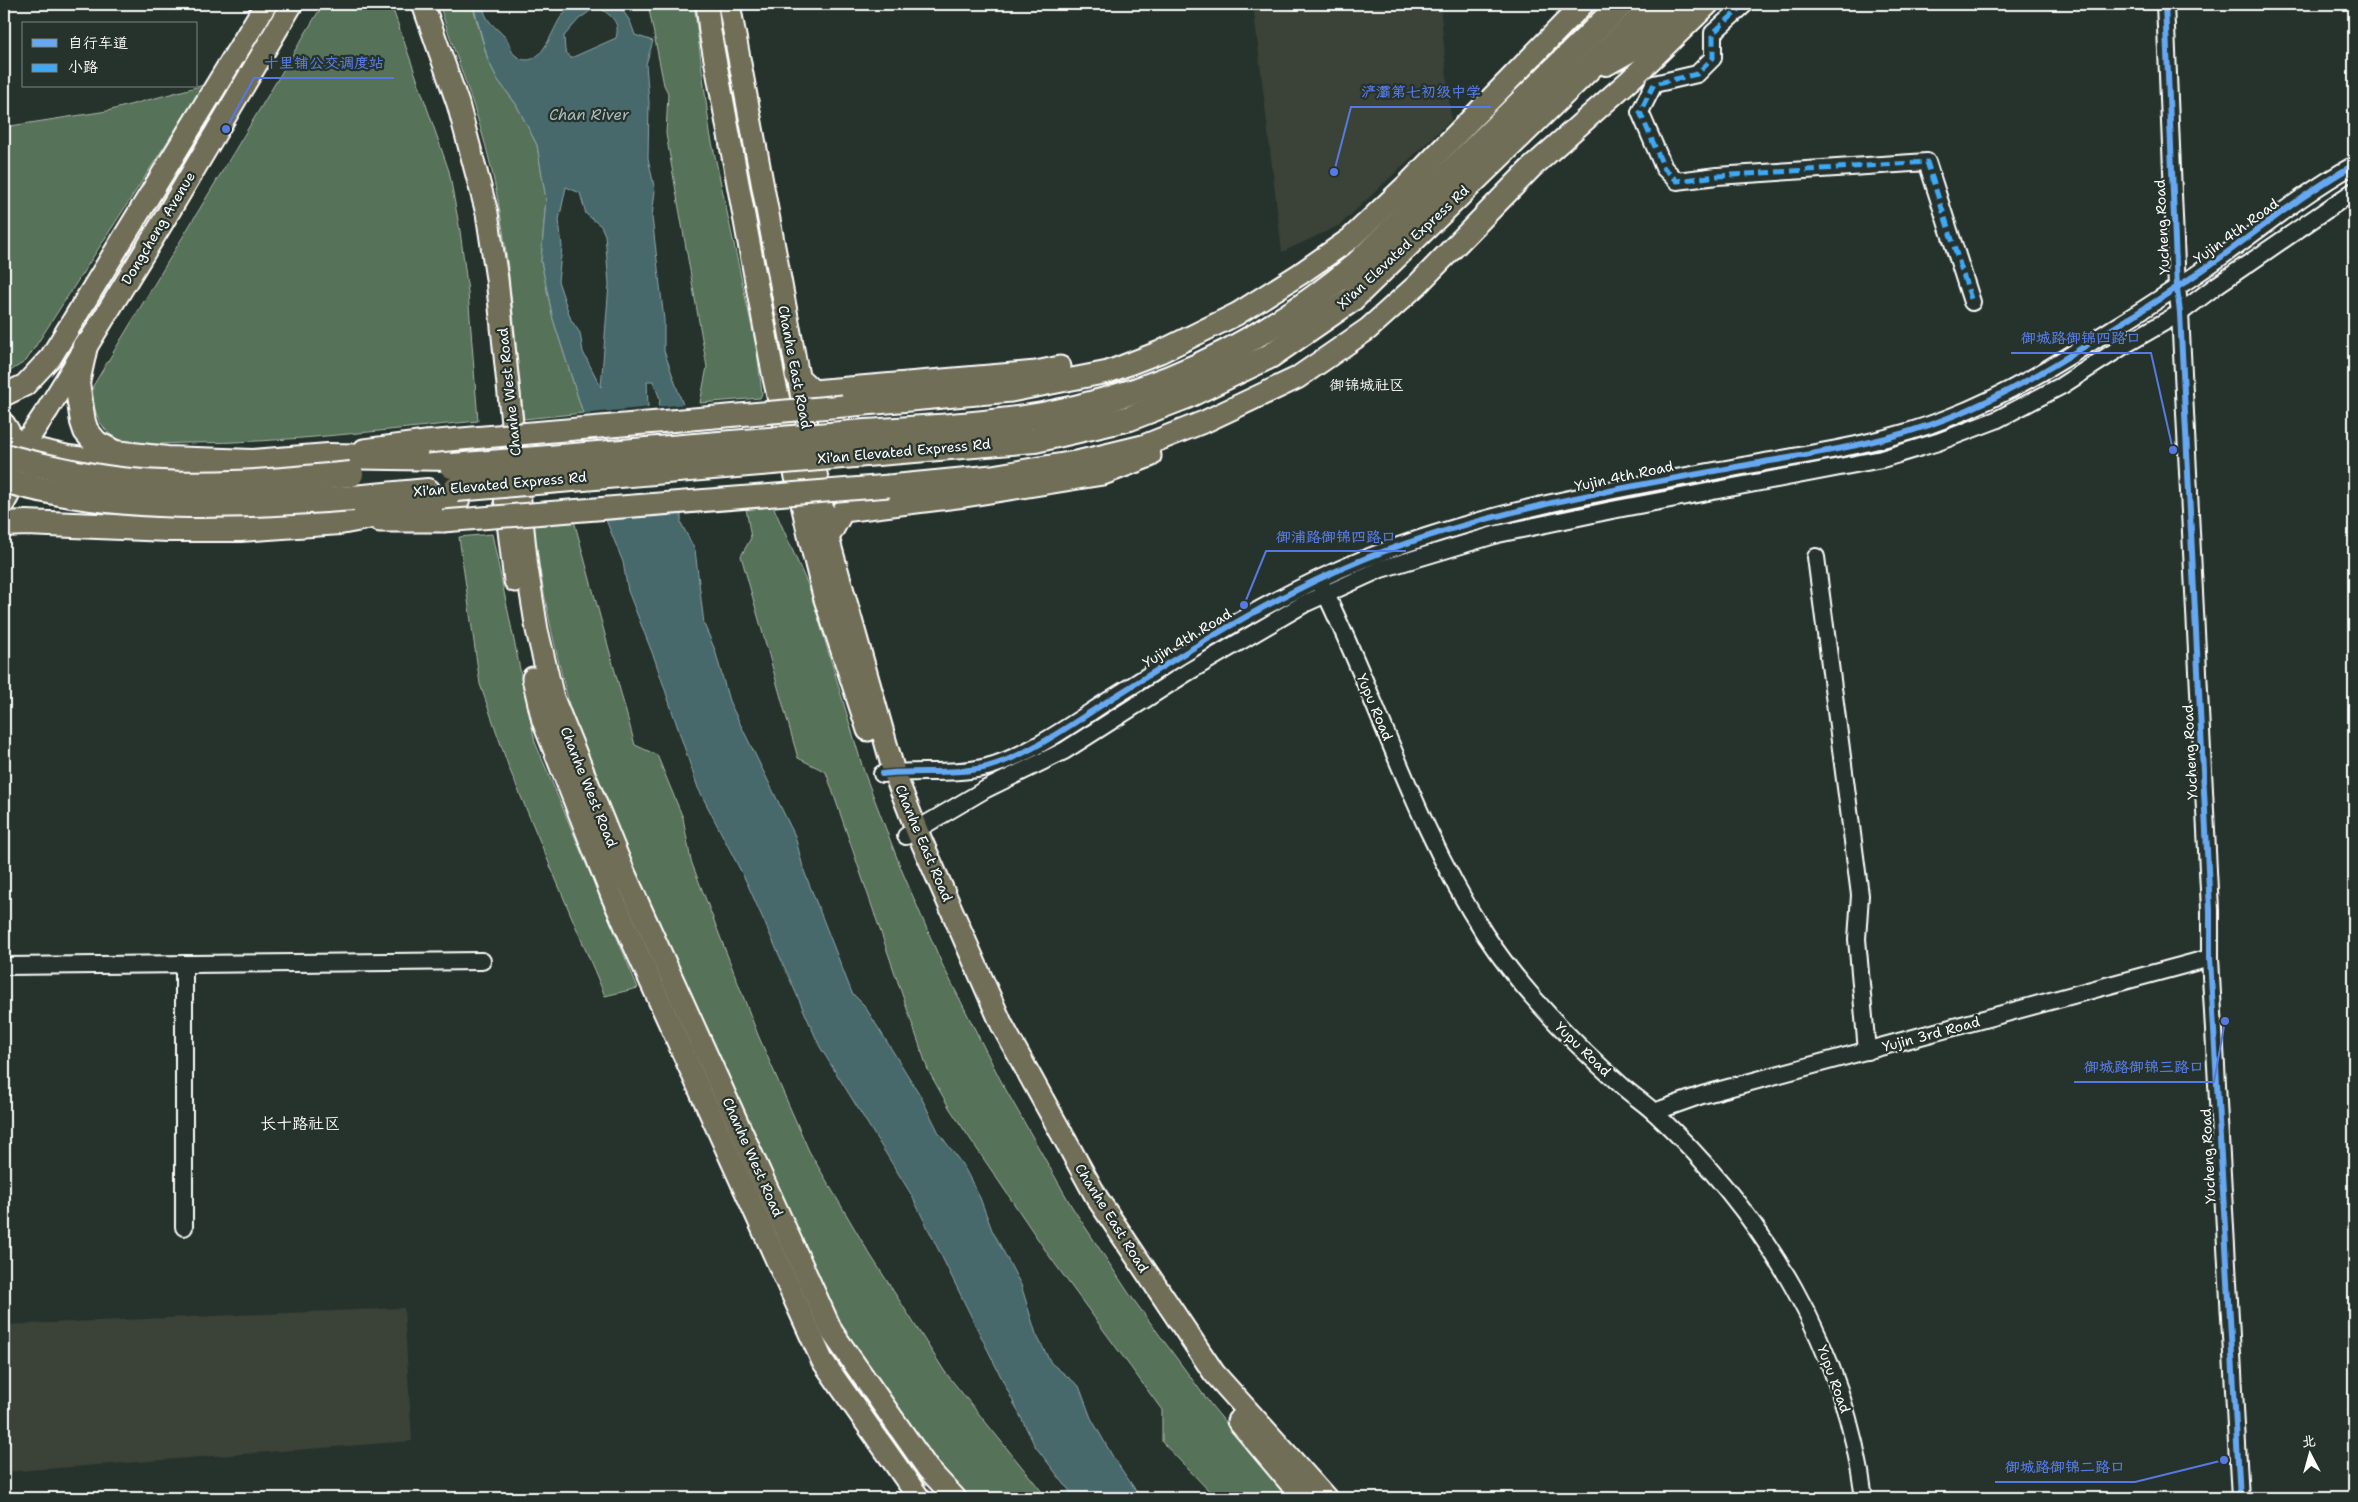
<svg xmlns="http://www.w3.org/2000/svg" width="2358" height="1502" font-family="'Shantell Sans','LXGW WenKai TC',sans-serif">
  <rect width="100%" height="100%" fill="#26332d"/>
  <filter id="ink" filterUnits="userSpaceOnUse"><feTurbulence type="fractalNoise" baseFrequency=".02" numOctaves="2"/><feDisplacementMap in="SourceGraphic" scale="10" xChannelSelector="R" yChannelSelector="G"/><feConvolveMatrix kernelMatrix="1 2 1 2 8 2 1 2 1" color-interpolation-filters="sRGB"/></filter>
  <g filter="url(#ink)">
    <g fill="#3b4239">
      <path d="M 1253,4 L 1440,4 L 1451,120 L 1340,225 L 1282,252 Z"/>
      <path d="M 404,1308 L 412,1441 L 4,1472 L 4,1325 Z"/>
    </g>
    <g fill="#577258" stroke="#abb8ac">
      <path d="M 323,4 L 391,4 L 449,171 L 460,231 L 468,292 L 478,421 C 382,430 285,443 188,443 C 167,443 140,447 120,440 C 99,432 91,406 93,386 Z"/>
      <path d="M 439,4 L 472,4 L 488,60 L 498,80 L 516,104 L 537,145 L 546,199 L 541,261 L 553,319 L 583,413 L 524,419 C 514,335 510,249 491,167 C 478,111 456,58 439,4 Z"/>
      <path d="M 648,4 L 694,4 L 710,133 L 757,351 L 762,394 L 760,398 L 700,403 L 707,367 L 666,134 L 668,93 L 664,85 Z"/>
      <path d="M 204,85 L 26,361 L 4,375 L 4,127 L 107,111 Z"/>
      <path d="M 770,499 L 810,590 L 864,772 L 902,871 L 942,964 L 1002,1083 L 1072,1207 L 1130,1295 L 1211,1405 L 1288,1498 L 1216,1498 L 1162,1442 L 1162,1410 L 1050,1257 L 950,1109 L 928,1070 L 826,772 L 798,758 L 741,556 L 751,538 L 745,502 Z"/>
      <path d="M 573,517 L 635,745 L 657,755 L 683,818 L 691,861 L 758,1035 L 809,1151 L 866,1248 L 945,1372 L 1047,1498 L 966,1498 L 935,1464 L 829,1326 L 577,735 C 559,666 542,598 534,526 L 543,520 Z"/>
      <path d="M 492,534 L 535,742 L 638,988 L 605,996 L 509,768 L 480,684 L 459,537 Z"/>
    </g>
    <path fill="#46696c" stroke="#90a5a7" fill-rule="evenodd" d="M 473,4 L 483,4 C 484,21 495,26 506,38 C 510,43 510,51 515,55 C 540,75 552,29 561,17 C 565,12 571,8 576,4 L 618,4 L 630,21 L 635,35 L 653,41 L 646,64 L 649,102 L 648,158 L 655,191 L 652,217 L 664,320 L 664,351 L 683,405 L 681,523 L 695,550 L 704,624 L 715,650 L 729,701 L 795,836 L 804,871 L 852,993 L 864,1005 L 920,1095 L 939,1133 L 964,1167 L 980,1198 L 992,1230 L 1021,1285 L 1036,1334 L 1051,1363 L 1079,1386 L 1091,1418 L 1113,1457 L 1141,1498 L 1075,1498 L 1035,1446 L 911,1194 L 820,1047 L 747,883 L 698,788 L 655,660 L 628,591 L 623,562 L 604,515 L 583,413 L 553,319 L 541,261 L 546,199 L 537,145 L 516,104 L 498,80 L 488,60 ZM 597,6 C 609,15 621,20 616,38 L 571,58 L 565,51 L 564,36 L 579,19 ZM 566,187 L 580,193 L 586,214 L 601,226 L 605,235 L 609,284 L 601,387 L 583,352 L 580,333 L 571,320 L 558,281 L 562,247 L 559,220 ZM 647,381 L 653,381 L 660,399 L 654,432 L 649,432 Z"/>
    <path fill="#26332d" d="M 686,404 L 689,438 L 684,507 L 602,515 L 595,494 L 580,414 L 651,407 L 652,429 L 656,407 Z"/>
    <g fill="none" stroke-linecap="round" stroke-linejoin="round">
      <g stroke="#fff" stroke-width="20">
        <g id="minor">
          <path d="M 1745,4 L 1713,33 L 1713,58 L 1697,74 L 1654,84 L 1640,112 L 1664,168 L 1677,181 L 1717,176 L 1927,162 L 1972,302"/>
          <path d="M 2165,4 L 2177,288 L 2180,313 L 2210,910 L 2210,958 L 2240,1498"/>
          <path d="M 1816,557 L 1860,895 L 1857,939 L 1867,1051"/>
          <path d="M 1321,584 C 1378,699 1414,824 1484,933 C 1522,991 1571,1041 1622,1086 C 1633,1096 1646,1104 1656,1114 C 1765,1216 1845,1348 1864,1498"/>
          <path d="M 882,774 C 915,770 955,775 987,767 C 1034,754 1081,717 1122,692 C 1200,643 1278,594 1364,559 C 1480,513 1604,491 1726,469 C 1800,455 1878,446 1948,418 C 2007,395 2059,363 2112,329 C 2149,306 2185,283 2221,257 C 2264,226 2307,191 2354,165"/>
          <path d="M 906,836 L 986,789 L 1064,751 L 1188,672 L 1304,604 L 1381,569 L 1498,534 L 1612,510 L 1882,459 L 1938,442 L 1996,420 L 2061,386 L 2128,343 L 2180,313 L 2217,285 L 2354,191"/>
          <path d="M 4,966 L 482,961"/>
          <path d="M 1654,1112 L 1702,1095 L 2210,958"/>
          <path d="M 184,1227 L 184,964"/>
        </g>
      </g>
      <g stroke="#fff" stroke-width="25">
        <g id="major">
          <path d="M 423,4 L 458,104 L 487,213 L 497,279 L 527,568 L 537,630 L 553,698 L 623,870 L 832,1332 L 928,1469 L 955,1498"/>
          <path d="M 707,4 L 710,32 L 774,378 L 810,540 L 824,596 L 868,730"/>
          <path d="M 729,4 L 828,538 L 894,772 L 917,831 L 1002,1025 L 1097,1198 L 1214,1373 L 1326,1498"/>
          <path d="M 796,375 L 813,391 L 1036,372 L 1060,367"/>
          <path d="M 4,395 L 25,385 L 51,357 L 266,4"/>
          <path d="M 843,406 L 1011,391 L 1108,372 L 1160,352 L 1237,314 L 1300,274 L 1350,239 L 1411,181 L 1583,4"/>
          <path d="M 4,424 C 21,447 19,479 4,503"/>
          <path d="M 15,446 L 30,436 L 48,409 L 161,225 L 292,4"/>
          <path d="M 364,450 L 426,442"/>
          <path d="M 889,486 L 992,476 L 1081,461 L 1143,446 L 1206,421 L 1297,378 L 1368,329 L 1417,285 L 1531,168 L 1630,80 L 1708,4"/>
          <path d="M 505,497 L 515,581"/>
          <path d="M 380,521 L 443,521"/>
          <path d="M 828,538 L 843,511 L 965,496 L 1103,474 L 1150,456"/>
          <path d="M 533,678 L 543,721 L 612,896 L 822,1360 L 919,1498"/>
          <path d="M 1238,1421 L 1303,1498"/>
        </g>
      </g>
      <g stroke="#fff" stroke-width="28">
        <g id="highway">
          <path d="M 1606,63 L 1647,40 L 1682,4"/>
          <path d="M 85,346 L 77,383 L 83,422 L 86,431 L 96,443 L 115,453 L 167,459 L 253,462 L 328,456 L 452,458"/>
          <path d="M 865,432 C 924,428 984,425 1042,415 C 1160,393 1266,341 1357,264 L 1621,4"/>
          <path d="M 15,446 L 68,458 L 126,465"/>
          <path d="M 866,454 L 1035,440 L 1130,418 L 1187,396 L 1270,356 L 1351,300 L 1655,4"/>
          <path d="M 353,498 L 428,491"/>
          <path d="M 4,524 L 26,523 L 168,529 L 240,529 L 340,522 L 457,500"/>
        </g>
      </g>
      <use href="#minor" stroke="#26332d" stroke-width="16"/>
      <use href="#major" stroke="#716e59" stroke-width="21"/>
      <use href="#highway" stroke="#716e59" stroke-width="24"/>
      <g stroke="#fff" stroke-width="25" stroke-linecap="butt">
        <g id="major-bridge">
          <path d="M 426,442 L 843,406"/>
          <path d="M 443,521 L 889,486"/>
        </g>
      </g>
      <g stroke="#fff" stroke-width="28" stroke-linecap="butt">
        <g id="highway-bridge">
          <path d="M 4,456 C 46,467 88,477 131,481 C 204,488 278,481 351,474"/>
          <path d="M 452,466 L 865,432"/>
          <path d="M 4,480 C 118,513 236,507 353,498"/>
          <path d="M 456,489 L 866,454"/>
        </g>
      </g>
      <use href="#major-bridge" stroke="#716e59" stroke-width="21"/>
      <use href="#highway-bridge" stroke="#716e59" stroke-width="24"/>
      <path stroke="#3fa9f5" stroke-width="5" stroke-dasharray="10 5" stroke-linecap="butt" d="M 1745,4 L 1713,33 L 1713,58 L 1697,74 L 1654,84 L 1640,112 L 1664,168 L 1677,181 L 1717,176 L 1927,162 L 1972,302"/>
      <g stroke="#26332d" stroke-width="9">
        <g id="cycleway">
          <path d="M 2165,4 L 2177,288 L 2180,313 L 2210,910 L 2210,958 L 2240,1498"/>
          <path d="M 882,774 C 915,770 955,775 987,767 C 1034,754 1081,717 1122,692 C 1200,643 1278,594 1364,559 C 1480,513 1604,491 1726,469 C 1800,455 1878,446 1948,418 C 2007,395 2059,363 2112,329 C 2149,306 2185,283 2221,257 C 2264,226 2307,191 2354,165"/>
        </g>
      </g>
      <use href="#cycleway" stroke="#66a8f1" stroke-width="6"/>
    </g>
  </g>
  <g text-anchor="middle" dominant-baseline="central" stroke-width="4.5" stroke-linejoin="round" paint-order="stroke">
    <g font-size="14" fill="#fff" stroke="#26332d">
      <text transform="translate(2162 227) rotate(-93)">Yucheng Road</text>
      <text transform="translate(158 228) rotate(-59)">Dongcheng Avenue</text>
      <text transform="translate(2236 231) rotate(-36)">Yujin 4th Road</text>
      <text transform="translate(1403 247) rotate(-43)">Xi'an Elevated Express Rd</text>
      <text transform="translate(795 367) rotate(79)">Chanhe East Road</text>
      <text transform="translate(509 392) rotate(-96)">Chanhe West Road</text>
      <text transform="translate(904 451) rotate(-5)">Xi'an Elevated Express Rd</text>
      <text transform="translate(1624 476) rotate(-12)">Yujin 4th Road</text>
      <text transform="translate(500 484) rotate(-5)">Xi'an Elevated Express Rd</text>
      <text transform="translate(1187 638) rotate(-31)">Yujin 4th Road</text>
      <text transform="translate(1375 707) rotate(67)">Yupu Road</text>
      <text transform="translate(2190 752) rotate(-93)">Yucheng Road</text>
      <text transform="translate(589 787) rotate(68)">Chanhe West Road</text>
      <text transform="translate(924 843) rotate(67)">Chanhe East Road</text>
      <text transform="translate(1931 1034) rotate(-15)">Yujin 3rd Road</text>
      <text transform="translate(1583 1049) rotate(44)">Yupu Road</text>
      <text transform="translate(2208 1156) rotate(-93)">Yucheng Road</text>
      <text transform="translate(753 1157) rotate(66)">Chanhe West Road</text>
      <text transform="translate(1112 1218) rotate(58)">Chanhe East Road</text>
      <text transform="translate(1834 1379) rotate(70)">Yupu Road</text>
    </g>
    <g font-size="15" font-style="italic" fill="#acbcbd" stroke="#26332d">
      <text x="589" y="115">Chan River</text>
    </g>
    <g font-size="15" fill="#fff" stroke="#26332d">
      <text x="1367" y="385">御锦城社区</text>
    </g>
    <g font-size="16" fill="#fff" stroke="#26332d">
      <text x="300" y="1123">长十路社区</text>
    </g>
  </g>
  <path fill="none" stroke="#567ae2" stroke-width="2" d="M226 129L254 78H394M1334 172L1351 107H1491M2173 450L2151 353H2011M1244 605L1266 551H1406M2225 1021L2214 1082H2074M2224 1460L2135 1482H1995"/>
  <g fill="#567ae2" stroke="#26332d" stroke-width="2">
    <circle cx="226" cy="129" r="5"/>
    <circle cx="1334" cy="172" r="5"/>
    <circle cx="2173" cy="450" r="5"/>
    <circle cx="1244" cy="605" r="5"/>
    <circle cx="2225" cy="1021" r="5"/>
    <circle cx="2224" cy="1460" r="5"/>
  </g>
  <g font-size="15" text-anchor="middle" font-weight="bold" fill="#567ae2" stroke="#26332d" stroke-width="4.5" stroke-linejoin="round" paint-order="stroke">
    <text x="324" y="68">十里铺公交调度站</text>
    <text x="1421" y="97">浐灞第七初级中学</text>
    <text x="2081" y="343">御城路御锦四路口</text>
    <text x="1336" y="542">御浦路御锦四路口</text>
    <text x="2144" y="1072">御城路御锦三路口</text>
    <text x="2065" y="1472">御城路御锦二路口</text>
  </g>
  <rect width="2358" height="1502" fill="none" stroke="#26332d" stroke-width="20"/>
  <rect x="10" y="10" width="2338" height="1482" fill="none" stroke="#fff" stroke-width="2" filter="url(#ink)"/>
  <rect x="22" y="22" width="175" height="65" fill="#26332d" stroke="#7d8581"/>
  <rect x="32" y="39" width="25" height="8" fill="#66a8f1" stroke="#7d8581"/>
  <text x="68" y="48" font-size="15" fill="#ffffff">自行车道</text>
  <rect x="32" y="64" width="25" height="8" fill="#3fa9f5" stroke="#7d8581"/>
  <text x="68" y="72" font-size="15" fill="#ffffff">小路</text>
  <g transform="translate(2310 1454) rotate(354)" stroke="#26332d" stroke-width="4" paint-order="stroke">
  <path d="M0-4L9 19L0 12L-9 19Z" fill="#ffffff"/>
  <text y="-8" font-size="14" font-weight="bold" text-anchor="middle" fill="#ffffff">北</text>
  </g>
</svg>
